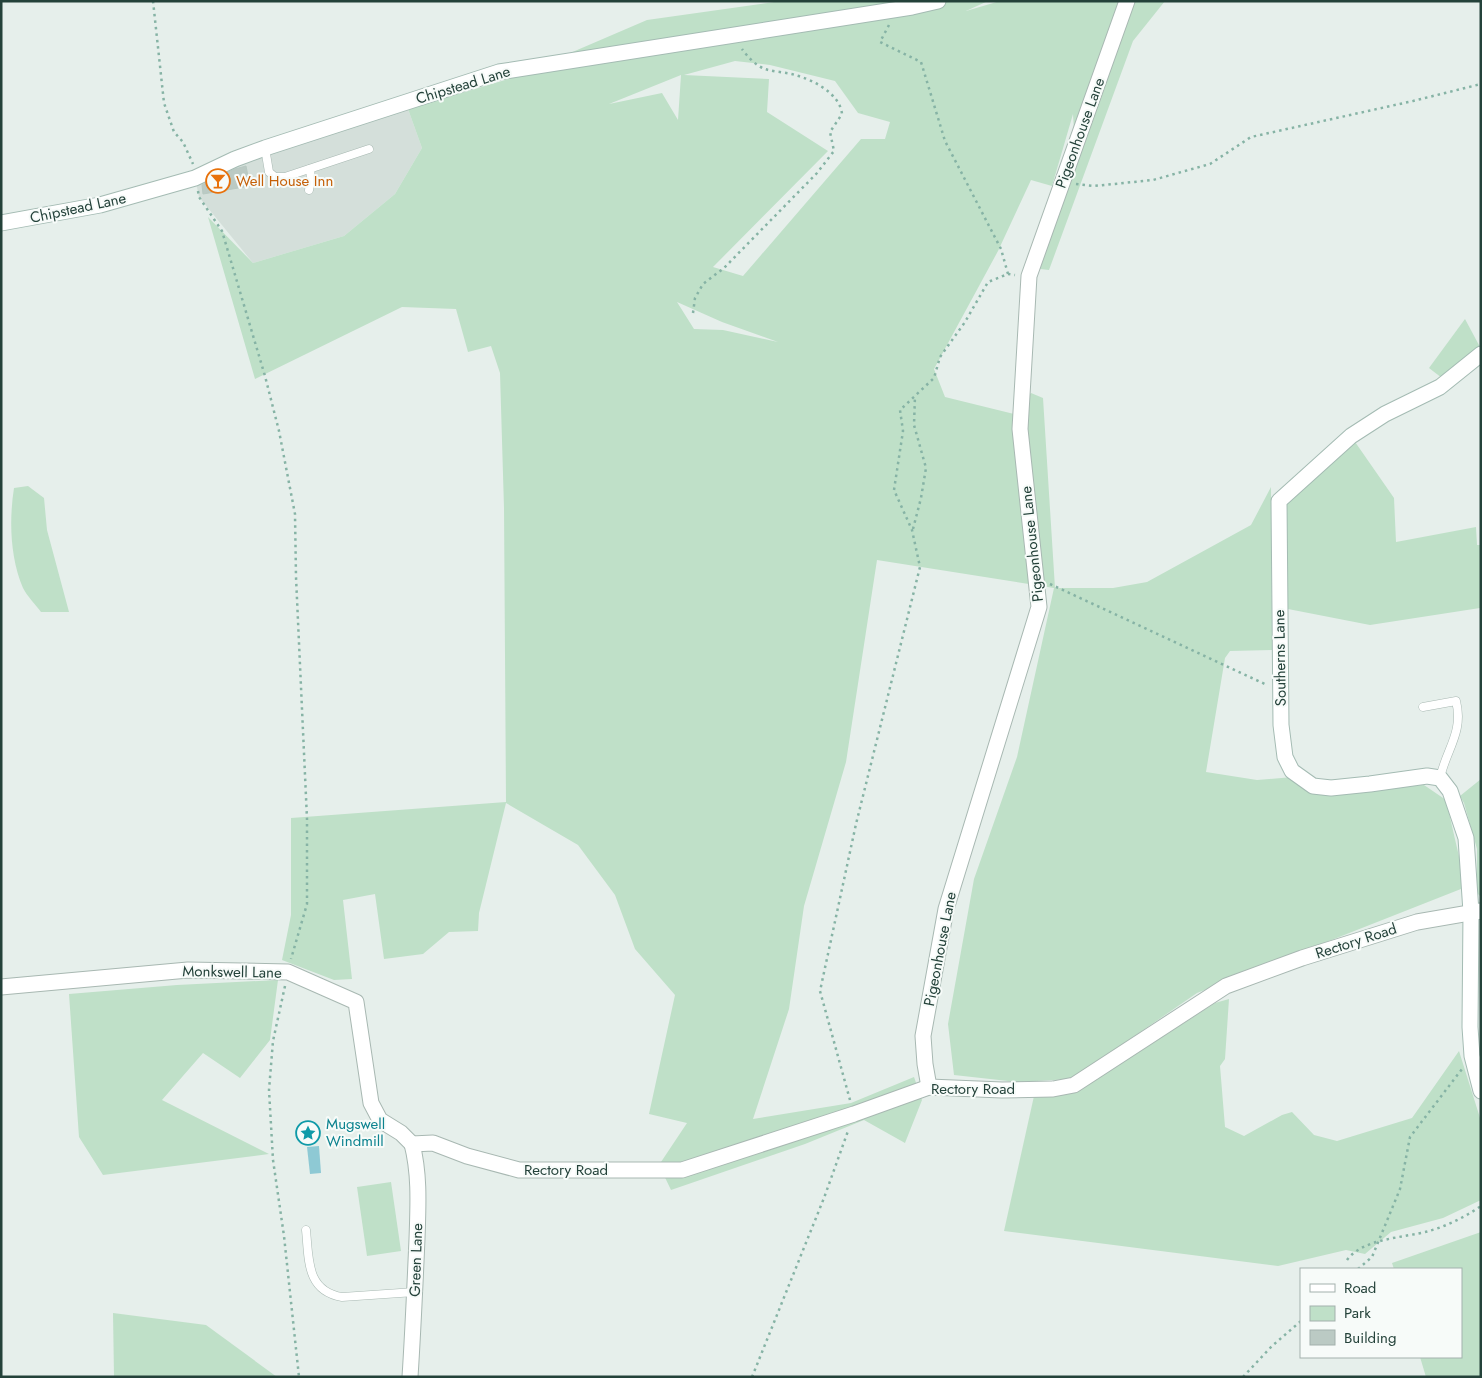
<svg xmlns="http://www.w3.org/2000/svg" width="1482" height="1378" font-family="Jost,sans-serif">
  <rect width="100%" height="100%" fill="#e6efeb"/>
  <path fill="#d4dfda" d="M 408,109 L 422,148 L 395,194 L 344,236 L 253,263 L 199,197 L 195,178 Z"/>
  <g fill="#bfe0c8" fill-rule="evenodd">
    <path d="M 781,1 L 988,1 L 966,11 L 1000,1 L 1165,1 L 1133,41 L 1049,270 L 1040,269 L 1076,163 L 1073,114 L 1052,186 L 1031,180 L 998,251 L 934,369 L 945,397 L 1014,414 L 1031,393 L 1043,398 L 1055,588 L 1113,588 L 1147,582 L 1251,525 L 1271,487 L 1272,650 L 1230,651 L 1225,658 L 1206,772 L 1257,780 L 1293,777 L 1316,793 L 1424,785 L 1446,800 L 1466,887 L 1197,993 L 1072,1079 L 1017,1082 L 954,1075 L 948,1024 L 974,879 L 1017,757 L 1054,588 L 877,560 L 846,762 L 804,906 L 789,1009 L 753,1119 L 851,1103 L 914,1077 L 922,1100 L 905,1143 L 864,1120 L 805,1144 L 671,1190 L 659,1165 L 687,1123 L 649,1114 L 675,995 L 635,949 L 615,895 L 578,845 L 506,803 L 479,913 L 478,931 L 449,932 L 423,954 L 384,959 L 375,894 L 343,900 L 352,979 L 334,980 L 282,960 L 291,915 L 291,818 L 506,802 L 504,508 L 500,373 L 491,346 L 468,352 L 456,309 L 402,307 L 255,379 L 208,217 L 253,263 L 344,236 L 395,194 L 422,148 L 408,109 L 512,78 L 647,20 ZM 735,61 L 770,65 L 835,81 L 858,113 L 890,122 L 885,139 L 861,139 L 743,276 L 713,267 L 828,151 L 767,112 L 769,79 L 684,75 ZM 681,75 L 678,120 L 662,93 L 609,104 ZM 677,302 L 722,322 L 778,342 L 723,330 L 694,329 Z"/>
    <path d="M 1465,319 L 1480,347 L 1442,378 L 1429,368 Z"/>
    <path d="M 1353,439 L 1394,498 L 1396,542 L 1476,527 L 1477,545 L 1481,545 L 1481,613 L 1480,608 L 1370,625 L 1288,609 L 1285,504 Z"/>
    <path d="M 28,486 L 44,498 L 47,530 L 69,612 L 41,612 C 36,605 27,596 23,588 C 10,557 9,520 14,488 Z"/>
    <path d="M 1481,779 L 1481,897 L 1477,893 L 1477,849 L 1464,803 L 1460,796 Z"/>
    <path d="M 278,980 L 270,1040 L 240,1078 L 203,1053 L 162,1100 L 269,1154 L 103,1175 L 79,1137 L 69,994 L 177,985 Z"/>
    <path d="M 1229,999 L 1225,1059 L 1220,1066 L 1225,1127 L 1244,1136 L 1282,1115 L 1292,1112 L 1314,1135 L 1337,1141 L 1412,1118 L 1459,1051 L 1481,1121 L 1481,1200 L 1443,1218 L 1391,1232 L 1365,1254 L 1346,1250 L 1278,1266 L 1004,1231 L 1034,1096 L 1073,1092 L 1111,1070 L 1215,1003 Z"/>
    <path d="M 391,1182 L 401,1251 L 367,1256 L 357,1187 Z"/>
    <path d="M 1481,1232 L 1481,1377 L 1426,1377 L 1420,1357 L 1461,1357 L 1461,1269 L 1394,1269 L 1392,1263 Z"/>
    <path d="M 113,1313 L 206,1325 L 277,1377 L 114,1377 Z"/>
  </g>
  <path fill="#8ec9d4" d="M 319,1146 L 321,1173 L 310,1174 L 307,1147 Z"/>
  <path fill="#bbcac4" stroke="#b8c9c2" d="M 246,166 L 250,186 L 203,194 L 202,185 L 235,169 Z"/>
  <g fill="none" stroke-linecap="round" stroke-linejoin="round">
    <g stroke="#a8b8b2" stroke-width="9">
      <g id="lane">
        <path d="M 265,148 L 269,172 L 275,177 L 285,177 L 369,149"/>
        <path d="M 309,190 L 311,179 L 310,169"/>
        <path d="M 1423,707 L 1456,701 C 1464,732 1446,750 1440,778"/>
        <path d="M 306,1230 C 309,1259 306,1291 342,1297 L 415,1292"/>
      </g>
    </g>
    <g stroke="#a8b8b2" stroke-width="17">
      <g id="street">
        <path d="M 1,987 L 188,970 L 288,972 L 356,1002 L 371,1103 L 380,1120 L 401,1133 L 412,1144"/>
        <path d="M 929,1087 L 925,1064 L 923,1036 L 946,909 L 1039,607 L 1020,429 L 1029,276 L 1127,1"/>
        <path d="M 412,1144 L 433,1143 L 467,1156 L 519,1170 L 682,1170 L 854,1114 L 929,1087 L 1002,1090 L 1053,1089 L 1074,1085 L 1226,986 L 1302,958 L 1417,922 L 1481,911"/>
        <path d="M 410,1377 C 413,1331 415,1285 417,1239 C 418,1207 420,1175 412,1144"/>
      </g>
    </g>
    <g stroke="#a4bbb3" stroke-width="17">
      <g id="secondary">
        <path d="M 1,223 L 100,205 L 195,178 L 235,159 L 265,148 L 499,72 L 912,7 L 938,1"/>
        <path d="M 1481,354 L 1440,387 L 1385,414 L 1351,436 L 1279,501 L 1281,725 L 1285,757 L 1292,771 L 1313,786 L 1331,788 L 1370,784 L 1427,776 L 1440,778 L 1450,791 L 1466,838 L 1471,912 L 1470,1027 L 1472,1056 L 1481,1091"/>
      </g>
    </g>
    <g stroke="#86b3a5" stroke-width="2.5" stroke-dasharray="2.5 4" stroke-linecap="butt">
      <path d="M 153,1 L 164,103 L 174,132 L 183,142 L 193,164"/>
      <path d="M 889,25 L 880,42 L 921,62 L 945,141 L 1001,249 L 1008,274"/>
      <path d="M 1076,184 L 1094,186 L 1153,180 L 1210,164 L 1251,137 L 1413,101 L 1481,84"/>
      <path d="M 198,191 L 199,197 L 222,231 L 265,376 L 279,431 L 295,514 L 296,577 L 307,819 L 307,904 L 291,959"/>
      <path d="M 693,313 L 695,298 L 703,284 L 724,268 L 817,173 L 834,151 L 830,132 L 842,114 C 840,94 814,80 795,75 C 785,72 774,72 765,69 C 756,66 747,56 742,49"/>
      <path d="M 913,529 L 921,498 L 926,468 L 914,425 L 915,396"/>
      <path d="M 1050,584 L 1267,685"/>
      <path d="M 285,986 L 273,1041 L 269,1090 L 273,1160 L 284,1236 L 299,1377"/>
      <path d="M 850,1100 L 820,991 L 856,824 L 920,567 L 912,530 L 894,490 L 903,431 L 900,410 L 934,378 L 940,357 L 965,322 L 988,282 L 1008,274 L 1015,275"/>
      <path d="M 1347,1260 C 1363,1238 1404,1238 1429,1231 C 1447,1226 1465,1217 1481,1206"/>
      <path d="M 1358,1269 L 1372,1257 L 1400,1189 L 1410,1137 L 1462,1069"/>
      <path d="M 752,1377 L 824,1198 L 848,1131"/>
      <path d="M 1243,1377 L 1272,1346 L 1301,1321"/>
    </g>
    <use href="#lane" stroke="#fff" stroke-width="8"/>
    <use href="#street" stroke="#fff" stroke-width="15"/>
    <use href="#secondary" stroke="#fff" stroke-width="15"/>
  </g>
  <defs>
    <g id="bar-ring" transform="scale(1.25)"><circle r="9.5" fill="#f7fbf9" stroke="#e8710a" stroke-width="1.5"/><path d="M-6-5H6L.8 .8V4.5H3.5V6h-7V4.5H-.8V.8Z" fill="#e8710a"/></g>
    <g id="sight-ring" transform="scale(1.25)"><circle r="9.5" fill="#f7fbf9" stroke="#0f9aa8" stroke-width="1.5"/><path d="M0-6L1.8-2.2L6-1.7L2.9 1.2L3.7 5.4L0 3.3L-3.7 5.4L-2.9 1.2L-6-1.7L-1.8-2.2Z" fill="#0f9aa8"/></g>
  </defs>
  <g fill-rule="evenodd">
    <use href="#bar-ring" x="218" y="181"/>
    <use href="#sight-ring" x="308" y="1133"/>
  </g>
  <g text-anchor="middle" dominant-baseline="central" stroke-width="4" stroke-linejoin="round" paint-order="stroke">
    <g font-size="15" fill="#24423a" stroke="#f7fbf9">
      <text transform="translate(463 85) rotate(-17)">Chipstead Lane</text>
      <text transform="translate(1080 133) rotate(-70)">Pigeonhouse Lane</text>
      <text transform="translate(78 208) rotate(-12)">Chipstead Lane</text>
      <text transform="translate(1032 544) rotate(-96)">Pigeonhouse Lane</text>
      <text transform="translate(1280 658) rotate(-91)">Southerns Lane</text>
      <text transform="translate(1356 941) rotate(-18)">Rectory Road</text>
      <text transform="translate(940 949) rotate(-79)">Pigeonhouse Lane</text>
      <text transform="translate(232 972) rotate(1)">Monkswell Lane</text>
      <text x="973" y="1089">Rectory Road</text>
      <text x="566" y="1170">Rectory Road</text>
      <text transform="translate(416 1260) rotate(-88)">Green Lane</text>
    </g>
    <g font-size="15" fill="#c56008" stroke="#f7fbf9" text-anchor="start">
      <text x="236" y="181">Well House Inn</text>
    </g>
    <g font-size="15" fill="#0d838f" stroke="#f7fbf9" text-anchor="start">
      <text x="326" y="1124">Mugswell<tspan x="326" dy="17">Windmill</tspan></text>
    </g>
  </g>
  <rect width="1482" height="1378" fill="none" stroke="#24423a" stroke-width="5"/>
  <rect x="1300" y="1268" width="162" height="90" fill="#f7fbf9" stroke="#a3b1ad"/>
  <rect x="1310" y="1284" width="25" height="8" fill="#ffffff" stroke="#a3b1ad"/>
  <text x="1344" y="1293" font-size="15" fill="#24423a">Road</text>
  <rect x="1310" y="1306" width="25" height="15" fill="#bfe0c8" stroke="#a3b1ad"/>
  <text x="1344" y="1318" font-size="15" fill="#24423a">Park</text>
  <rect x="1310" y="1330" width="25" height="15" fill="#bbcac4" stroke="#a3b1ad"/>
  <text x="1344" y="1343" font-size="15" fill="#24423a">Building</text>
</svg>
